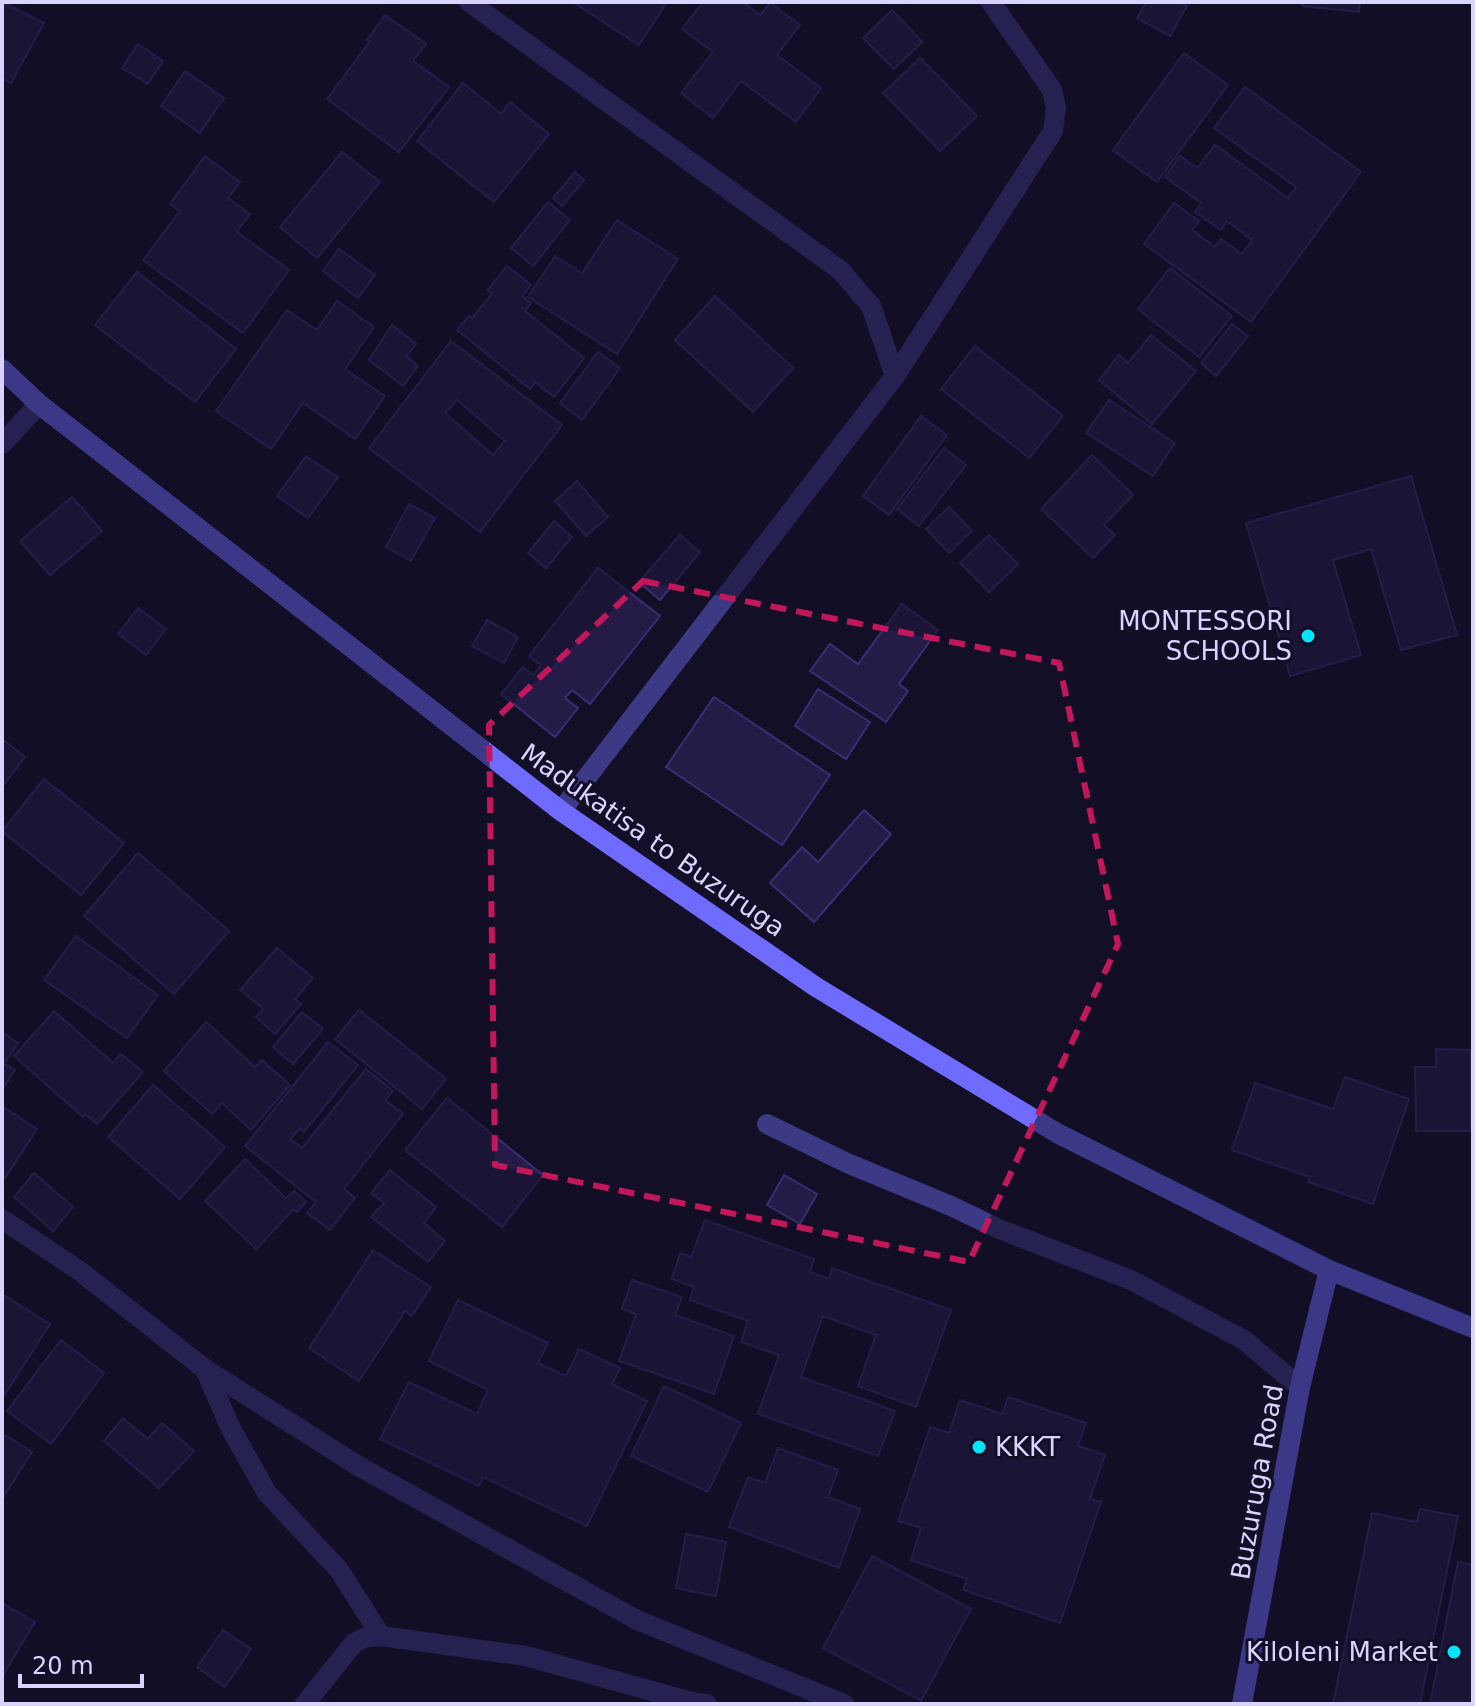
<svg xmlns="http://www.w3.org/2000/svg" width="1475" height="1706" font-family="'DejaVu Sans',sans-serif">
  <rect width="100%" height="100%" fill="#130f26"/>
  <g fill="#241b47" stroke="#3b2d73" stroke-width="2" fill-rule="evenodd">
    <path d="M 2,2 L 44,23 L 11,83 L 2,78 Z"/>
    <path d="M 573,2 L 667,2 L 639,45 Z"/>
    <path d="M 703,2 L 743,2 L 760,15 L 770,3 L 800,25 L 777,55 L 821,88 L 796,122 L 741,81 L 713,118 L 681,93 L 713,52 L 682,29 Z"/>
    <path d="M 1146,2 L 1180,2 L 1187,6 L 1170,36 L 1137,18 Z"/>
    <path d="M 1303,2 L 1360,2 L 1359,12 L 1303,6 Z"/>
    <path d="M 892,10 L 922,42 L 894,69 L 863,38 Z"/>
    <path d="M 385,15 L 426,44 L 413,61 L 449,87 L 399,152 L 327,99 L 370,41 L 367,40 Z"/>
    <path d="M 138,44 L 163,61 L 148,84 L 122,68 Z"/>
    <path d="M 1184,53 L 1228,85 L 1157,182 L 1113,150 Z"/>
    <path d="M 920,58 L 977,116 L 940,151 L 883,93 Z"/>
    <path d="M 185,71 L 224,98 L 200,133 L 161,106 Z"/>
    <path d="M 463,83 L 501,114 L 510,102 L 549,134 L 494,202 L 417,141 Z"/>
    <path d="M 1245,87 L 1361,172 L 1251,322 L 1144,244 L 1174,203 L 1199,221 L 1192,230 L 1215,247 L 1221,239 L 1242,254 L 1252,240 L 1227,221 L 1221,230 L 1195,212 L 1201,203 L 1165,177 L 1180,156 L 1197,168 L 1215,145 L 1288,198 L 1296,187 L 1214,128 Z"/>
    <path d="M 342,152 L 380,182 L 317,258 L 280,227 Z"/>
    <path d="M 205,156 L 240,182 L 228,198 L 250,214 L 237,232 L 289,270 L 243,333 L 143,260 L 180,211 L 170,204 Z"/>
    <path d="M 575,172 L 584,180 L 562,206 L 553,198 Z"/>
    <path d="M 548,202 L 570,220 L 533,266 L 511,248 Z"/>
    <path d="M 617,220 L 678,259 L 617,354 L 528,297 L 555,256 L 582,273 Z"/>
    <path d="M 339,249 L 375,275 L 358,298 L 323,271 Z"/>
    <path d="M 507,266 L 531,285 L 522,296 L 531,303 L 525,311 L 584,358 L 554,397 L 535,382 L 530,389 L 457,330 L 469,316 L 472,318 L 492,294 L 488,290 Z"/>
    <path d="M 1170,268 L 1232,316 L 1199,357 L 1138,309 Z"/>
    <path d="M 137,272 L 236,349 L 195,402 L 95,325 Z"/>
    <path d="M 715,296 L 793,368 L 753,412 L 675,340 Z"/>
    <path d="M 337,301 L 374,327 L 345,369 L 385,396 L 355,439 L 303,403 L 271,449 L 216,411 L 287,310 L 317,330 Z"/>
    <path d="M 1232,324 L 1248,336 L 1216,376 L 1201,363 Z"/>
    <path d="M 392,325 L 416,344 L 406,356 L 418,366 L 403,386 L 369,360 Z"/>
    <path d="M 1151,335 L 1196,371 L 1152,424 L 1099,380 L 1119,355 L 1128,363 Z"/>
    <path d="M 451,341 L 562,425 L 480,532 L 369,448 ZM 457,400 L 505,441 L 493,455 L 445,413 Z"/>
    <path d="M 975,346 L 1063,416 L 1029,458 L 941,389 Z"/>
    <path d="M 598,352 L 620,368 L 582,420 L 560,403 Z"/>
    <path d="M 1109,400 L 1175,443 L 1153,476 L 1086,433 Z"/>
    <path d="M 921,416 L 947,435 L 889,515 L 863,496 Z"/>
    <path d="M 944,448 L 966,465 L 919,526 L 897,509 Z"/>
    <path d="M 1092,455 L 1133,495 L 1104,525 L 1115,535 L 1093,558 L 1041,509 Z"/>
    <path d="M 306,456 L 338,477 L 308,518 L 277,496 Z"/>
    <path d="M 1411,476 L 1457,635 L 1401,650 L 1371,549 L 1333,560 L 1361,655 L 1290,676 L 1246,523 Z"/>
    <path d="M 577,481 L 608,517 L 586,536 L 555,501 Z"/>
    <path d="M 72,497 L 102,531 L 50,575 L 20,541 Z"/>
    <path d="M 409,504 L 435,518 L 411,561 L 386,547 Z"/>
    <path d="M 949,507 L 972,531 L 949,553 L 926,529 Z"/>
    <path d="M 554,521 L 572,537 L 546,568 L 528,553 Z"/>
    <path d="M 680,535 L 700,552 L 660,600 L 639,582 Z"/>
    <path d="M 989,535 L 1018,564 L 989,592 L 960,563 Z"/>
    <path d="M 598,568 L 660,616 L 590,704 L 572,690 L 565,698 L 578,708 L 555,737 L 501,694 L 523,667 L 533,675 L 541,665 L 529,656 Z"/>
    <path d="M 902,604 L 938,630 L 899,684 L 908,691 L 886,722 L 810,671 L 830,644 L 858,664 Z"/>
    <path d="M 138,608 L 166,629 L 146,655 L 118,634 Z"/>
    <path d="M 487,620 L 518,637 L 504,663 L 472,646 Z"/>
    <path d="M 818,689 L 870,722 L 846,759 L 795,726 Z"/>
    <path d="M 714,697 L 830,775 L 782,845 L 666,767 Z"/>
    <path d="M 2,739 L 25,757 L 2,787 Z"/>
    <path d="M 44,779 L 124,843 L 81,895 L 2,831 Z"/>
    <path d="M 864,810 L 891,834 L 814,922 L 770,883 L 802,847 L 818,862 Z"/>
    <path d="M 138,853 L 229,931 L 174,994 L 84,916 Z"/>
    <path d="M 76,936 L 158,995 L 127,1038 L 44,980 Z"/>
    <path d="M 277,948 L 313,978 L 295,999 L 301,1004 L 275,1034 L 256,1017 L 263,1009 L 240,990 Z"/>
    <path d="M 359,1010 L 446,1079 L 422,1109 L 335,1039 Z"/>
    <path d="M 54,1011 L 113,1063 L 121,1054 L 143,1072 L 97,1124 L 85,1114 L 83,1117 L 14,1056 Z"/>
    <path d="M 302,1012 L 323,1029 L 293,1064 L 273,1047 Z"/>
    <path d="M 206,1022 L 255,1067 L 262,1060 L 290,1085 L 251,1130 L 222,1103 L 212,1114 L 164,1071 Z"/>
    <path d="M 2,1032 L 18,1043 L 4,1064 L 15,1070 L 2,1090 Z"/>
    <path d="M 328,1042 L 358,1065 L 304,1132 L 300,1128 L 290,1139 L 302,1148 L 366,1069 L 393,1091 L 385,1100 L 403,1114 L 344,1189 L 355,1198 L 330,1230 L 307,1213 L 316,1202 L 245,1146 Z"/>
    <path d="M 1436,1049 L 1471,1050 L 1471,1131 L 1416,1131 L 1415,1067 L 1436,1067 Z"/>
    <path d="M 1345,1077 L 1409,1099 L 1373,1204 L 1308,1182 L 1310,1177 L 1232,1150 L 1255,1083 L 1333,1109 Z"/>
    <path d="M 153,1085 L 225,1147 L 180,1199 L 108,1137 Z"/>
    <path d="M 447,1098 L 543,1175 L 502,1227 L 405,1150 Z"/>
    <path d="M 2,1106 L 37,1129 L 5,1178 L 2,1176 Z"/>
    <path d="M 245,1159 L 286,1198 L 294,1191 L 306,1202 L 297,1212 L 294,1209 L 256,1249 L 205,1201 Z"/>
    <path d="M 390,1170 L 436,1207 L 424,1223 L 445,1241 L 428,1262 L 371,1217 L 384,1203 L 371,1193 Z"/>
    <path d="M 34,1173 L 73,1207 L 53,1231 L 14,1197 Z"/>
    <path d="M 784,1175 L 817,1194 L 800,1224 L 767,1205 Z"/>
    <path d="M 705,1220 L 814,1259 L 810,1272 L 829,1279 L 832,1268 L 951,1310 L 916,1407 L 858,1386 L 876,1335 L 823,1316 L 801,1377 L 895,1411 L 878,1456 L 758,1414 L 779,1355 L 741,1342 L 748,1321 L 690,1300 L 694,1287 L 672,1279 L 680,1253 L 691,1257 Z"/>
    <path d="M 373,1250 L 431,1287 L 412,1316 L 405,1311 L 359,1381 L 309,1348 Z"/>
    <path d="M 632,1280 L 682,1297 L 675,1315 L 734,1336 L 714,1394 L 619,1361 L 636,1314 L 622,1309 Z"/>
    <path d="M 2,1294 L 50,1324 L 2,1399 Z"/>
    <path d="M 458,1300 L 548,1343 L 538,1363 L 566,1376 L 579,1349 L 620,1368 L 612,1384 L 647,1401 L 587,1526 L 483,1477 L 479,1486 L 380,1439 L 409,1382 L 477,1414 L 488,1390 L 429,1361 Z"/>
    <path d="M 61,1340 L 104,1373 L 51,1444 L 7,1411 Z"/>
    <path d="M 664,1386 L 741,1423 L 708,1492 L 631,1456 Z"/>
    <path d="M 1008,1397 L 1086,1423 L 1078,1446 L 1105,1455 L 1090,1499 L 1101,1502 L 1060,1623 L 963,1590 L 967,1579 L 911,1560 L 921,1528 L 898,1521 L 930,1427 L 949,1433 L 960,1400 L 1002,1414 Z"/>
    <path d="M 123,1418 L 148,1439 L 162,1423 L 194,1451 L 159,1488 L 104,1441 Z"/>
    <path d="M 2,1433 L 32,1452 L 2,1499 Z"/>
    <path d="M 778,1448 L 838,1470 L 828,1497 L 860,1509 L 839,1568 L 729,1527 L 748,1477 L 765,1483 Z"/>
    <path d="M 1420,1509 L 1458,1516 L 1420,1704 L 1333,1704 L 1372,1513 L 1417,1522 Z"/>
    <path d="M 686,1534 L 726,1542 L 716,1596 L 676,1588 Z"/>
    <path d="M 872,1556 L 971,1609 L 921,1701 L 823,1648 Z"/>
    <path d="M 1458,1562 L 1473,1565 L 1473,1704 L 1430,1704 Z"/>
    <path d="M 2,1603 L 35,1622 L 2,1677 Z"/>
    <path d="M 223,1630 L 251,1649 L 225,1687 L 197,1667 Z"/>
  </g>
  <g fill="none" stroke-linecap="round" stroke-linejoin="round">
    <g stroke="#3d3a85" stroke-width="20">
      <path d="M 469,2 L 840,270 L 871,306 L 895,376"/>
      <path d="M 2,444 L 39,404"/>
      <path d="M 561,811 L 895,376 L 1053,131 L 1056,108 L 1052,90 L 991,2"/>
      <path d="M 767,1124 L 847,1163 L 951,1206 L 999,1229 L 1131,1280 L 1244,1340 L 1300,1387"/>
      <path d="M 2,1219 L 81,1272 L 205,1369 L 360,1467 L 637,1620 L 844,1704"/>
      <path d="M 205,1369 L 231,1429 L 267,1493 L 339,1570 L 381,1636"/>
      <path d="M 305,1704 L 354,1643 L 366,1637 L 381,1636 L 526,1656 L 695,1703 L 707,1704"/>
    </g>
    <g stroke="#6f6bff" stroke-width="20">
      <path d="M 2,369 L 39,404 L 561,811 L 816,987 L 1057,1133 L 1329,1270 L 1473,1328"/>
      <path d="M 1242,1704 L 1300,1387 L 1329,1270"/>
    </g>
  </g>
  <path d="M0 0H1475V1706H0ZM 643,581 L 1059,663 L 1118,944 L 969,1262 L 495,1165 L 489,725 Z" fill="#130f26" fill-opacity=".55" fill-rule="evenodd"/>
  <path fill="none" stroke="#c2185b" stroke-width="6" stroke-dasharray="16 10" stroke-linejoin="round" d="M 643,581 L 1059,663 L 1118,944 L 969,1262 L 495,1165 L 489,725 Z"/>
  <g fill="#00e5ff" stroke="#130f26" stroke-width="3">
    <circle cx="1308" cy="636" r="8"/>
    <circle cx="979" cy="1447" r="8"/>
    <circle cx="1454" cy="1652" r="8"/>
  </g>
  <g text-anchor="middle" dominant-baseline="central" stroke-width="6" stroke-linejoin="round" paint-order="stroke">
    <g font-size="26" fill="#d9d4ff" stroke="#130f26" text-anchor="end">
      <text x="1292" y="621">MONTESSORI<tspan x="1292" dy="30">SCHOOLS</tspan></text>
      <text x="995" y="1447" text-anchor="start">KKKT</text>
      <text x="1438" y="1652">Kiloleni Market</text>
    </g>
    <g font-size="26" fill="#d9d4ff" stroke="#130f26">
      <text transform="translate(653 840) rotate(35)">Madukatisa to Buzuruga</text>
      <text transform="translate(1257 1482) rotate(-80)">Buzuruga Road</text>
    </g>
  </g>
  <rect width="1475" height="1706" fill="none" stroke="#d9d4ff" stroke-width="8"/>
  <path d="M20 1674v12h122v-12" fill="none" stroke="#d9d4ff" stroke-width="4"/>
  <text x="32" y="1674" font-size="24" fill="#d9d4ff" stroke="#130f26" stroke-width="6" paint-order="stroke">20 m</text>
</svg>
